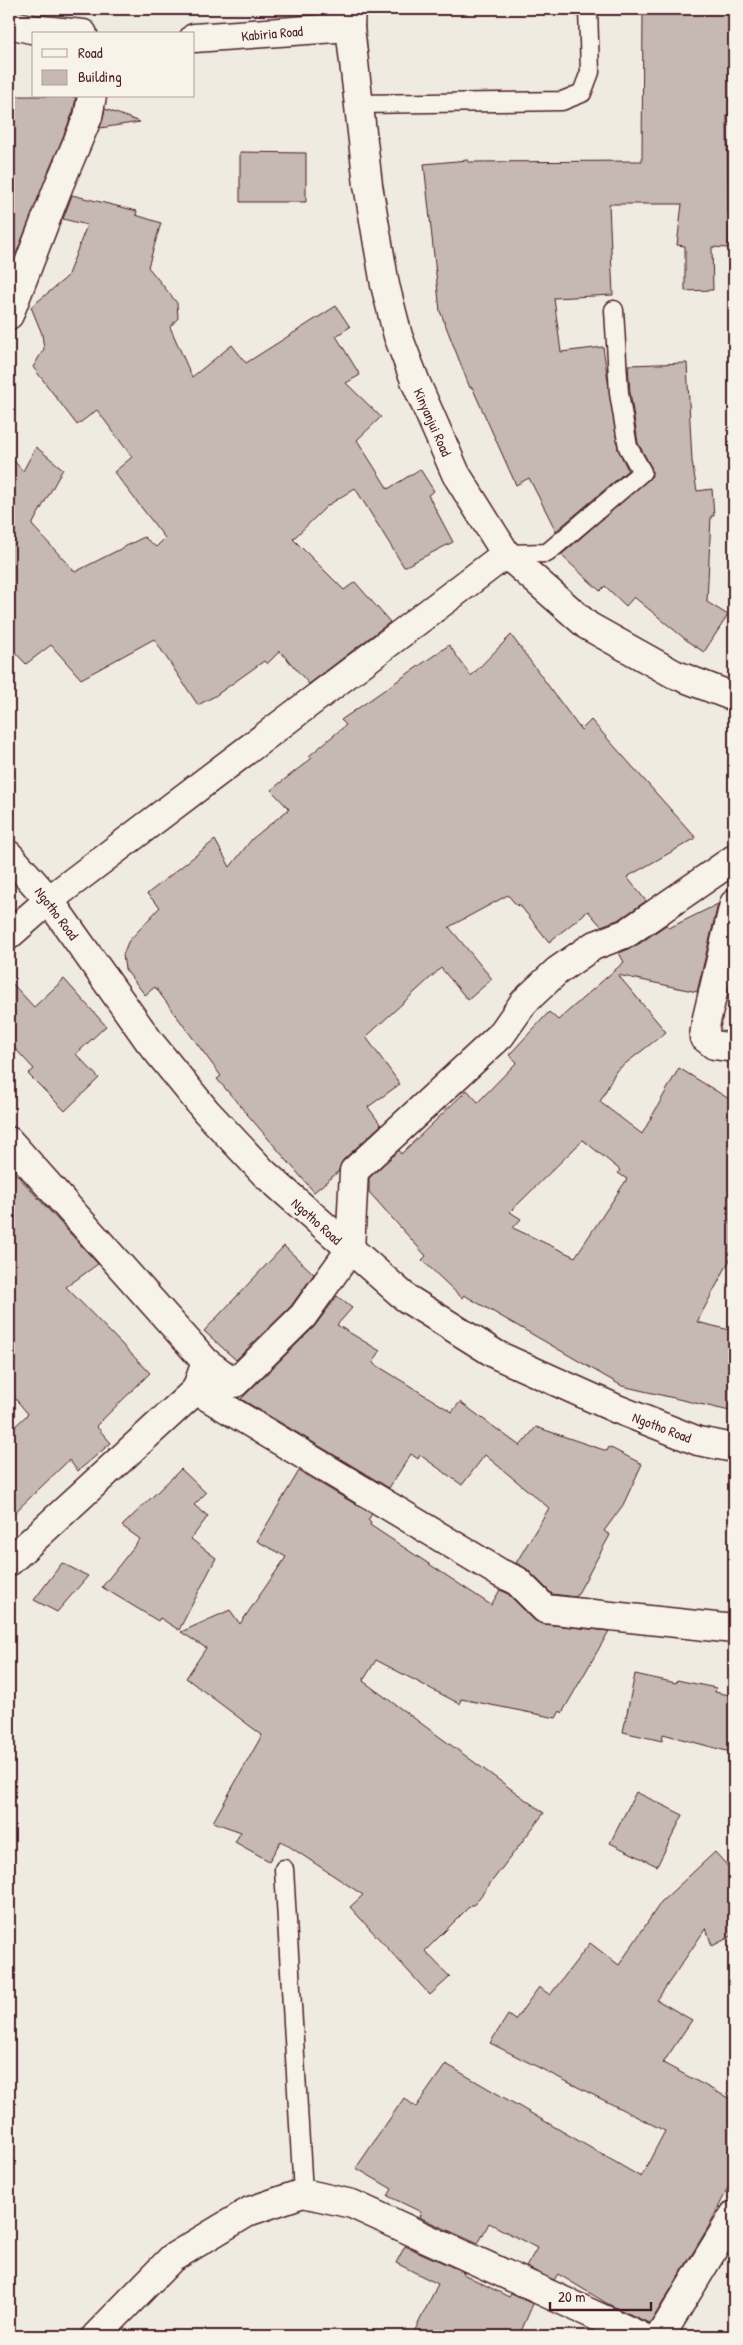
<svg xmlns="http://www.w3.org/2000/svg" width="743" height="2345" font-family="'Patrick Hand',sans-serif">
  <rect width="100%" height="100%" fill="#f0ebe0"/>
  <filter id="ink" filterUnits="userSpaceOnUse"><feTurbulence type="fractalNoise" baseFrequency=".02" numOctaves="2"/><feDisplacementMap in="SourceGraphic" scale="10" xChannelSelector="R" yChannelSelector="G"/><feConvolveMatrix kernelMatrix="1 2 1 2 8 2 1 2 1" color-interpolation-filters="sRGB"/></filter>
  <g filter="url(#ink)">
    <g fill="#c6b8b3" stroke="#4a1f2b" fill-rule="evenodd">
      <path d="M 643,9 L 731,9 L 731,17 L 734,17 L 734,115 L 727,115 L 728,214 L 730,214 L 728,248 L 712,247 L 713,290 L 685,291 L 685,246 L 677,245 L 682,204 L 609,204 L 613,295 L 554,298 L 561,352 L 603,347 L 618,449 L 628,470 L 556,531 L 529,478 L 516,485 L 472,387 L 470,388 L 440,311 L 424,164 L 468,160 L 468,162 L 642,161 Z"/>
      <path d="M 9,96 L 71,96 L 76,98 L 73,112 L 12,264 L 9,263 Z"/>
      <path d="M 105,109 L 140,122 L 100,128 Z"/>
      <path d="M 240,152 L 306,153 L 306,202 L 240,202 Z"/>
      <path d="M 72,195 L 137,211 L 136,215 L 161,223 L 148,267 L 177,303 L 178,318 L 170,327 L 192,377 L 232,345 L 246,363 L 336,306 L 350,327 L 336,336 L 360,375 L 346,383 L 381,417 L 357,440 L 388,489 L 420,469 L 434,491 L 428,495 L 453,542 L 404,567 L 355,488 L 327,506 L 293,539 L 344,590 L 355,582 L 390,622 L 309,684 L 280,651 L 267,664 L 264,661 L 215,696 L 198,705 L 154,639 L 81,679 L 51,645 L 26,664 L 9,646 L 9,455 L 23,471 L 36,447 L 63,469 L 32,525 L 75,572 L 144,537 L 156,547 L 165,538 L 114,472 L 132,457 L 97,410 L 77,425 L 33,367 L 44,349 L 42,334 L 31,307 L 67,277 L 87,225 L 63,219 Z"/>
      <path d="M 687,363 L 692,461 L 697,491 L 712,489 L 714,516 L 711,516 L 707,602 L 728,615 L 704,652 L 690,643 L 634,597 L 626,606 L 605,586 L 600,591 L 561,555 L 652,476 L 651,467 L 638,443 L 630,392 L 628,365 Z"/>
      <path d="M 511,635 L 581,730 L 591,720 L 696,838 L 627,877 L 646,901 L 620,919 L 601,926 L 588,911 L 549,942 L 519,904 L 517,906 L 508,895 L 449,927 L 492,979 L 468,1000 L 441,968 L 366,1037 L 400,1084 L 368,1107 L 381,1125 L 343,1160 L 338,1172 L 314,1192 L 217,1079 L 221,1076 L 155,987 L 145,995 L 125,969 L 123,955 L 128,942 L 160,907 L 147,894 L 215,840 L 230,867 L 252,839 L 289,809 L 271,790 L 312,758 L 309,756 L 346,725 L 341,720 L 449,645 L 471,676 Z"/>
      <path d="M 718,904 L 697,992 L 618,975 L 666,1032 L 616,1071 L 600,1102 L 642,1134 L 679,1068 L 734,1102 L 734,1252 L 697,1322 L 734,1331 L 734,1412 L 622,1386 L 464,1295 L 462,1298 L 422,1260 L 426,1256 L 369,1192 L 369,1178 L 399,1150 L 401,1154 L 467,1090 L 478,1102 L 517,1062 L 509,1055 L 549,1012 L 558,1020 L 624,962 L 619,953 L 636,946 L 666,925 L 669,928 ZM 583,1140 L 620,1170 L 618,1173 L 627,1179 L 575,1257 L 513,1228 L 521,1219 L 510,1212 Z"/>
      <path d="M 64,979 L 106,1026 L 76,1054 L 99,1078 L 65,1111 L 28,1074 L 34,1069 L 9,1042 L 9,980 L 34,1007 Z"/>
      <path d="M 9,1166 L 98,1264 L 66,1287 L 150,1373 L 96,1426 L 111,1443 L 78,1471 L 69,1460 L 9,1518 L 9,1432 L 28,1414 L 9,1391 Z"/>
      <path d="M 284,1246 L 314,1274 L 291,1306 L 236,1360 L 204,1331 Z"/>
      <path d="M 337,1296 L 352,1308 L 337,1325 L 380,1351 L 373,1363 L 452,1412 L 460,1402 L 520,1446 L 536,1427 L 607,1451 L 609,1447 L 642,1464 L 623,1505 L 604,1531 L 610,1535 L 576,1597 L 552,1594 L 527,1569 L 516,1563 L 549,1508 L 485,1455 L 462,1485 L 420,1455 L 418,1459 L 411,1454 L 389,1488 L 241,1399 L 314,1327 Z"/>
      <path d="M 181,1469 L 206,1493 L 194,1505 L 208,1516 L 191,1539 L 216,1558 L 179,1630 L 160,1618 L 158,1621 L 102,1587 L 140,1539 L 122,1526 Z"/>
      <path d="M 299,1471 L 372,1514 L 368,1520 L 371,1523 L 370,1525 L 491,1605 L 500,1590 L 507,1593 L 534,1620 L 543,1624 L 609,1631 L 562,1713 L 560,1711 L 556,1718 L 461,1699 L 460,1704 L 376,1660 L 363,1681 L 544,1813 L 473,1906 L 472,1904 L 425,1951 L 450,1977 L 430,1995 L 350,1907 L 363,1895 L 281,1841 L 269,1861 L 235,1842 L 241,1832 L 213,1822 L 262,1735 L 186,1678 L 206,1648 L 181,1632 L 230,1610 L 240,1624 L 286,1557 L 257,1541 Z"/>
      <path d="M 62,1563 L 88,1576 L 57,1612 L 34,1600 Z"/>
      <path d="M 635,1674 L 676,1683 L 677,1680 L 716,1688 L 715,1692 L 734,1696 L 734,1753 L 663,1734 L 662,1741 L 623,1732 Z"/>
      <path d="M 636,1792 L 683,1815 L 657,1866 L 610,1843 Z"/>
      <path d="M 715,1852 L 734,1873 L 734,1935 L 712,1946 L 706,1928 L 657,2000 L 692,2020 L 663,2063 L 734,2101 L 734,2176 L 709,2226 L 651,2322 L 649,2323 L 608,2304 L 558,2274 L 554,2280 L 526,2267 L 537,2248 L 489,2223 L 478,2244 L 419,2217 L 421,2212 L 388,2196 L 392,2189 L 356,2168 L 404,2098 L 416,2107 L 446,2064 L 641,2177 L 665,2131 L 490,2043 L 508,2015 L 515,2020 L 539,1987 L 550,1995 L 590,1943 L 619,1965 L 661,1902 Z"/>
      <path d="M 405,2246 L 464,2272 L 463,2274 L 509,2297 L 511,2294 L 533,2304 L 519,2336 L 412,2336 L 438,2284 L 396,2263 Z"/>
    </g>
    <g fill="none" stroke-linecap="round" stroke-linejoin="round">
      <g stroke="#4a1f2b" stroke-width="21">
        <g id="service">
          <path d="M 359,104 L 562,101 L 582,93 L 590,72 L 588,9"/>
          <path d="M 506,554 L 547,553 L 642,472 L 628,447 L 619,393 L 614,310"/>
          <path d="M 284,1869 L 303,2193"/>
        </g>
      </g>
      <g stroke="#4a1f2b" stroke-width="31">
        <g id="minor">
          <path d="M 9,315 L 59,185 L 88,117 L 92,96"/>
          <path d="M 9,855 L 49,900 L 149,1041 L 206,1111 L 264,1173 L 406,1298 L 497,1355 L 617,1409 L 698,1441 L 734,1448"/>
          <path d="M 734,859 L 627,933 L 593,946 L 557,971 L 524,1002 L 501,1035 L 354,1171 L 350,1250 L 303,1316 L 235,1383 L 206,1362 L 196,1390 L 500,1573 L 516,1580 L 545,1609 L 734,1629"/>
          <path d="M 734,904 L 706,1022 L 704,1037 L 714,1045 L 734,1048"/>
          <path d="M 9,935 L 49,900 L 506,554"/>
          <path d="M 9,1141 L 206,1362"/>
          <path d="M 10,1561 L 196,1390"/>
          <path d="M 96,2336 L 172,2258 L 250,2211 L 303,2193 L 352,2204 L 640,2336"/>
          <path d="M 658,2336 L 663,2332 L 734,2215"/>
        </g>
      </g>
      <g stroke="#4a1f2b" stroke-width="31">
        <g id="secondary">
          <path d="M 351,9 L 350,27 L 368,185 L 385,285 L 398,336 L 416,383 L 456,474 L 506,554 L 588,626 L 674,674 L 734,697"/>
          <path d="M 9,24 L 31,29 L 83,34"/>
          <path d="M 194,38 L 350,27"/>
        </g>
      </g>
      <use href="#service" stroke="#f7f3e8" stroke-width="18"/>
      <use href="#minor" stroke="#f7f3e8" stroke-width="28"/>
      <use href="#secondary" stroke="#f7f3e8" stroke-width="28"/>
    </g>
  </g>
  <g text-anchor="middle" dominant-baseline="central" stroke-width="4.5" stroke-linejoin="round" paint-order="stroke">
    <g font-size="14" fill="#4a1f2b" stroke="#f7f3e8">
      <text transform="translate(272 33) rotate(-5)">Kabiria Road</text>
      <text transform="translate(433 422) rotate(66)">Kinyanjui Road</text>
      <text transform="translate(57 913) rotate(53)">Ngotho Road</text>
      <text transform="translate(317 1221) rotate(42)">Ngotho Road</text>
      <text transform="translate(662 1427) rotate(21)">Ngotho Road</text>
    </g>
  </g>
  <rect width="743" height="2345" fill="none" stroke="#f7f3e8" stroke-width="30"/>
  <rect x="15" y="15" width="713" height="2315" fill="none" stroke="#4a1f2b" stroke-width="2" filter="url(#ink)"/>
  <rect x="32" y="32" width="162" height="65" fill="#f7f3e8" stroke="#b29e9c"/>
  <rect x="42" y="49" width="25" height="8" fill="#f7f3e8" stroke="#b29e9c"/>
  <text x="78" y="58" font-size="15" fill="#4a1f2b">Road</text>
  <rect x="42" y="70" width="25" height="15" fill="#c6b8b3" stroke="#b29e9c"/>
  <text x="78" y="82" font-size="15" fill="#4a1f2b">Building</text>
  <path d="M550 2302v8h101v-8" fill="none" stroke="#4a1f2b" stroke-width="2.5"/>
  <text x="558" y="2302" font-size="15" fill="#4a1f2b" stroke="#f7f3e8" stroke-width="4" paint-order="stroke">20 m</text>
</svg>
